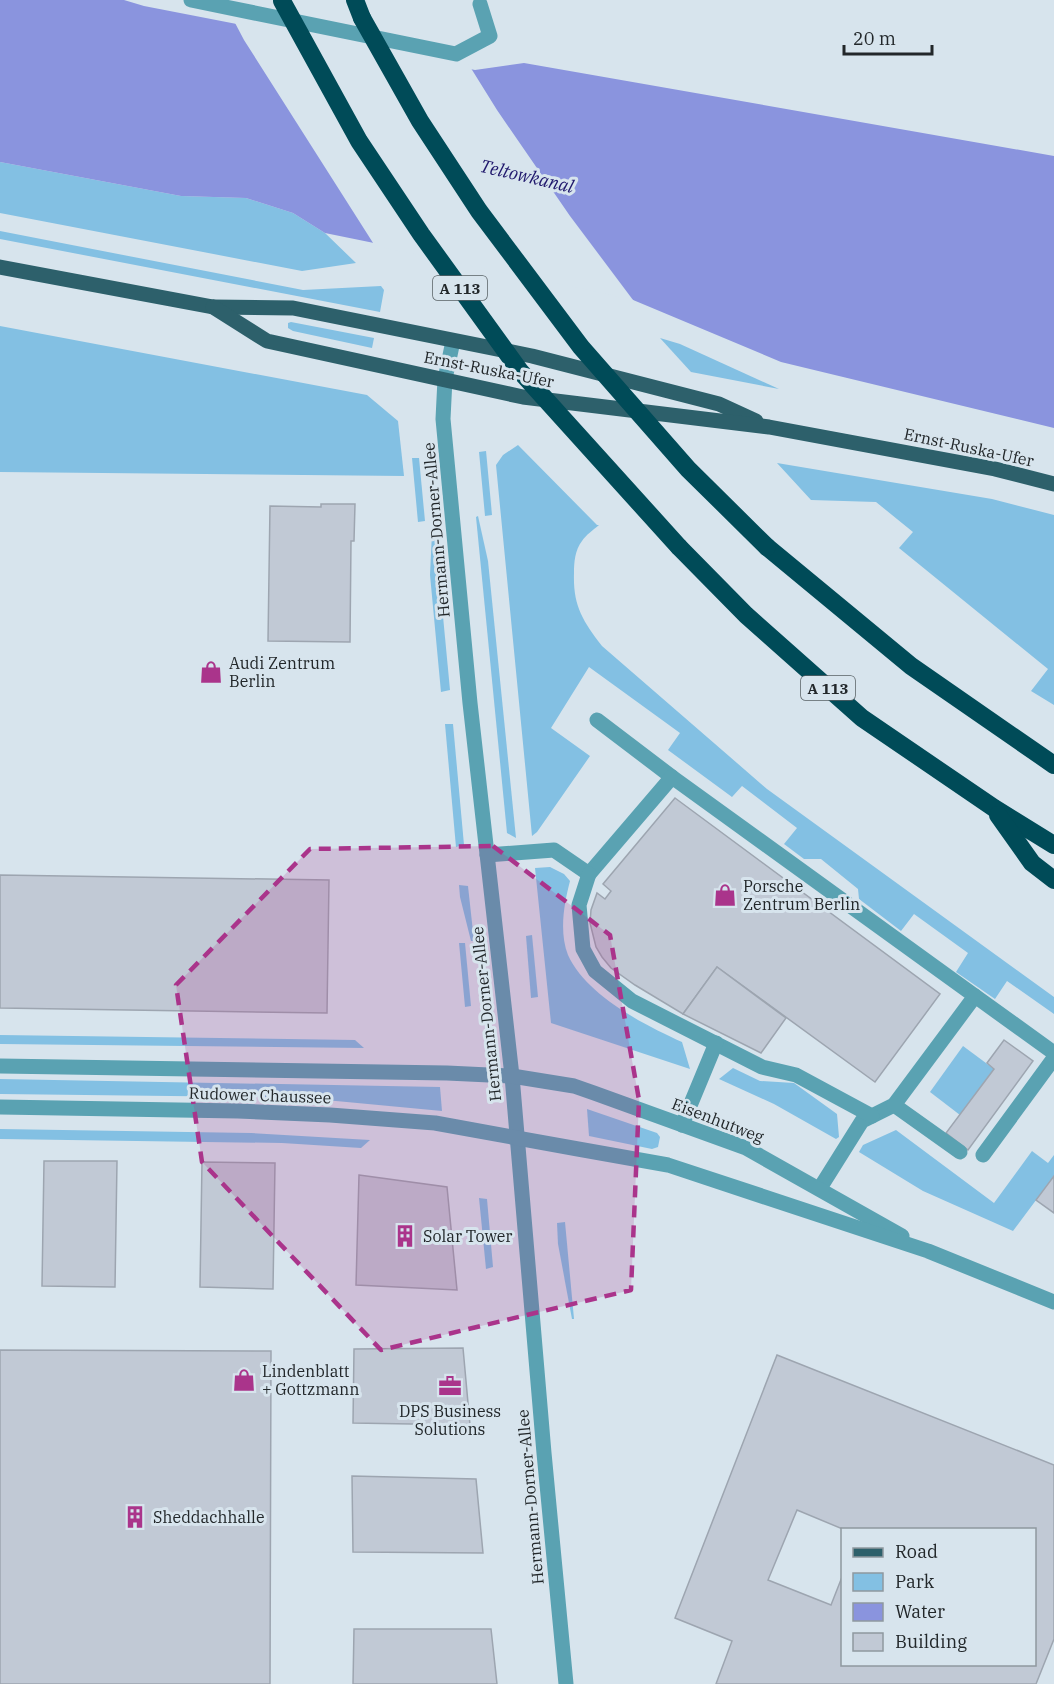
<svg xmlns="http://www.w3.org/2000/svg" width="1054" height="1684" font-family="'IBM Plex Serif',serif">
  <rect width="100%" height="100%" fill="#d7e4ed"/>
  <g fill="#83c0e3">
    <path d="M 0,162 L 181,196 L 246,198 L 293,213 L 325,233 L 356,263 L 302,271 L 0,213 Z"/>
    <path d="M 0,231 L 303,290 L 381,286 L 384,290 L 380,312 L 0,239 Z"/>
    <path d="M 291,322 L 374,338 L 372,348 L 293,331 L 288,328 L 288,323 Z"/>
    <path d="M 0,326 L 367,395 L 398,421 L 404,476 L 0,472 Z"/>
    <path d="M 660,338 L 680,344 L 779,389 L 691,372 Z"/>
    <path d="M 518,445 L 597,525 L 599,525 C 593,530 586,535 582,541 C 575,550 574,562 574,573 C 573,605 582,620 602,646 L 767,789 L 1054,997 L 1054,1014 L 1007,981 L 995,999 L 956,972 L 968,953 L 914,914 L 901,931 L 859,899 L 858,889 L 821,859 L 804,859 L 784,844 L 797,828 L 742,786 L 732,797 L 668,750 L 680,733 L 589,667 L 551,728 L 590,756 L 537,832 L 532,836 L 496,465 L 503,455 Z"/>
    <path d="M 486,451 L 492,515 L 485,516 L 479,452 Z"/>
    <path d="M 412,458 L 419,458 L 425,521 L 418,522 Z"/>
    <path d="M 777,463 L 992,499 L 1054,515 L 1054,705 L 1031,691 L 1048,669 L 899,548 L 913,532 L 876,502 L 811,500 Z"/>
    <path d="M 433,511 L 450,690 L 441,692 L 430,575 Z"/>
    <path d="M 478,516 L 488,561 L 516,838 L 507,833 L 476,517 Z"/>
    <path d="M 445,724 L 453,724 L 464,845 L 456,847 Z"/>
    <path d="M 550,867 L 564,874 L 570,881 C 564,904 559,932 568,955 C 586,995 644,1025 682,1042 L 690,1069 L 551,1023 L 535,868 Z"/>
    <path d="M 459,885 L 468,886 L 474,941 L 471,941 L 460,897 Z"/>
    <path d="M 532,935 L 538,997 L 531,998 L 526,936 Z"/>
    <path d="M 459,943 L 465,943 L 471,1006 L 465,1007 Z"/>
    <path d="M 0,1035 L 355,1040 L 364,1048 L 0,1044 Z"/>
    <path d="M 963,1046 L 994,1069 L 960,1115 L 930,1092 Z"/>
    <path d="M 733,1068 L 760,1081 L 794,1083 L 837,1114 L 839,1137 L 836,1139 L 774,1104 L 719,1079 Z"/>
    <path d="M 0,1079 L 440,1087 L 442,1111 L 336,1101 L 257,1097 L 0,1094 Z"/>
    <path d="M 587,1109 L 657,1133 L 660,1137 L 658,1147 L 652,1149 L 589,1136 Z"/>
    <path d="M 0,1129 L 251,1133 L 370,1140 L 361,1148 L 282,1143 L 0,1139 Z"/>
    <path d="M 896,1130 L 994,1203 L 1032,1151 L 1048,1163 L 1054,1155 L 1054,1176 L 1013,1231 L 923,1191 L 859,1152 L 863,1145 Z"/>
    <path d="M 479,1198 L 487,1199 L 493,1267 L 486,1269 Z"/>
    <path d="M 565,1222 L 574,1319 L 572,1319 L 558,1244 L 557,1223 Z"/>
  </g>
  <path fill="#8a94de" d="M 0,0 L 124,0 L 144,6 L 475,70 L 524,63 L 1054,156 L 1054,428 L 781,362 L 614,292 L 325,233 L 293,213 L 246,198 L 181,196 L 0,162 Z"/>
  <path fill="#d7e4ed" d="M 234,21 L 469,65 L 497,110 L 570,216 L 636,304 L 613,295 L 375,246 L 244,40 Z"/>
  <g fill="#c1c9d5" stroke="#9da5b0" stroke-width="1.5" fill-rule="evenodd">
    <path d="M 321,504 L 355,504 L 354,541 L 351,541 L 350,642 L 268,641 L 270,506 L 321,507 Z"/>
    <path d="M 675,798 L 940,994 L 875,1082 L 717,967 L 683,1014 L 635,985 L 611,968 L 602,957 L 596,947 L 590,923 L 591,910 L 597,893 L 605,899 L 611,891 L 603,884 Z"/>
    <path d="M 0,875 L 329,880 L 327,1013 L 0,1008 Z"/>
    <path d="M 717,967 L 786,1018 L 761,1053 L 683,1014 Z"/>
    <path d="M 1004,1040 L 1033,1061 L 968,1150 L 946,1133 L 994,1069 L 987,1063 Z"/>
    <path d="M 44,1161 L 117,1161 L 115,1287 L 42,1286 Z"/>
    <path d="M 202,1162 L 275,1163 L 273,1289 L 200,1287 Z"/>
    <path d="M 359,1175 L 447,1187 L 457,1290 L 356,1285 Z"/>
    <path d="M 1054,1176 L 1054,1213 L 1036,1200 Z"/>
    <path d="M 463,1348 L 470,1425 L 353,1423 L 354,1349 Z"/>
    <path d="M 0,1350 L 271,1351 L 270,1684 L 0,1684 Z"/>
    <path d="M 777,1355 L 1054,1465 L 1054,1639 L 1036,1684 L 716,1684 L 732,1641 L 675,1618 ZM 797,1510 L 845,1530 L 1034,1530 L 1034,1664 L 842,1664 L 842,1577 L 831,1605 L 768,1580 Z"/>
    <path d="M 352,1476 L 476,1479 L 483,1553 L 353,1552 Z"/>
    <path d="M 354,1629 L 491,1629 L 497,1684 L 353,1684 Z"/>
  </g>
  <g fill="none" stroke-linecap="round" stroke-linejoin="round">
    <g stroke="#5aa2b2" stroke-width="15">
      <path d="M 191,0 L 456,54 L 490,36 L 480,4"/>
      <path d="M 597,720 L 672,777"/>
      <path d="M 487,855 L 554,850 L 589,874 L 672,777 L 975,996 L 894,1105 L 862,1121 L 820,1188"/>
      <path d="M 589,874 L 579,905 L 583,949 L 595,971 L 632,1001 L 762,1067 L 796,1075 L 872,1116"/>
      <path d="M 975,996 L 1054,1053"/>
      <path d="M 894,1105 L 960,1152"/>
      <path d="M 682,1125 L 716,1043"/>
      <path d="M 983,1155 L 1054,1058"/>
    </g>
    <g stroke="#5aa2b2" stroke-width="15">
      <path d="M 453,341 L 445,379 L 443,419 L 470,703 L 512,1076 L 544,1453 L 566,1684"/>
      <path d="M 0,1066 L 447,1073 L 512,1076 L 574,1086 L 594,1093 L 746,1148 L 902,1236"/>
      <path d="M 0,1107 L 238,1111 L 330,1115 L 435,1123 L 578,1149 L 668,1165 L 928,1251 L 1054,1302"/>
    </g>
    <g stroke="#2d606b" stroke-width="15">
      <path d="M 0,267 L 213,307 L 293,308 L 532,356 L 719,404 L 756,421"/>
      <path d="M 213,307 L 267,341 L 523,397 L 769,427 L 995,469 L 1054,484"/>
    </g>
    <g stroke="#004b58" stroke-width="18">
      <path d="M 355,0 L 362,18"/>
      <path d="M 679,547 L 746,615 L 862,718 L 994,808 L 1054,845"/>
      <path d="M 767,547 L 911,666 L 1054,765"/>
      <path d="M 998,815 L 1032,863 L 1054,880"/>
    </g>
    <g stroke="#004b58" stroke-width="18">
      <path d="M 282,1 L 359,141 L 421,234 L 520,371 L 679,547"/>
      <path d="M 362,18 L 420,121 L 479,211 L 581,347 L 688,469 L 767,547"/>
    </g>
  </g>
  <path fill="#aa348b" fill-opacity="0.2" stroke="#aa348b" stroke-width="4.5" stroke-dasharray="12 8" stroke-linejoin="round" d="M 493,846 L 610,935 L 639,1100 L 631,1290 L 381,1350 L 202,1162 L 176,985 L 310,849 Z"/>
  <defs>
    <g id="shop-bare" transform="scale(1.8)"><path d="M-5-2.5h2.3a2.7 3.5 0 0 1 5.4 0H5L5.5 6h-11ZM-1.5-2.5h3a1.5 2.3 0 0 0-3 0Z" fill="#aa348b" stroke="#d7e4ed" stroke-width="2.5" paint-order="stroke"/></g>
    <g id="building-bare" transform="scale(1.8)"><path d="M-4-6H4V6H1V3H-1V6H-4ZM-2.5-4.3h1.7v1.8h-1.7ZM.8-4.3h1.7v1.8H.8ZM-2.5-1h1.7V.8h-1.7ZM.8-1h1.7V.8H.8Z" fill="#aa348b" stroke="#d7e4ed" stroke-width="2.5" paint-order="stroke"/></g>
    <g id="office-bare" transform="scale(1.8)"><path d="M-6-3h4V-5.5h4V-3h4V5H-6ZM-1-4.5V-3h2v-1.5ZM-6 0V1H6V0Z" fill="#aa348b" stroke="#d7e4ed" stroke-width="2.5" paint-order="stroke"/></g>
  </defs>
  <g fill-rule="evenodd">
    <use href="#shop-bare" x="211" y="672"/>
    <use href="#shop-bare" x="725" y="895"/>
    <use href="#building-bare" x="405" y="1236"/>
    <use href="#shop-bare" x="244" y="1380"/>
    <use href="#office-bare" x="450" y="1386"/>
    <use href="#building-bare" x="135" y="1517"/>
  </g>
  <g text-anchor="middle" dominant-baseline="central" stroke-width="6" stroke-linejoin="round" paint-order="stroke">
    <g fill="#d7e4ed" stroke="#586064" stroke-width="1.5">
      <rect x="433" y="276" width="54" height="24" rx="4.5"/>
      <rect x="801" y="676" width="54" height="24" rx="4.5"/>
    </g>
    <g font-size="15" font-weight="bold" fill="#22272a">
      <text x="460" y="288">A 113</text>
      <text x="828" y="688">A 113</text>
    </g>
    <g font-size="16" fill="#22272a" stroke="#d7e4ed">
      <text transform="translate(489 369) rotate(11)">Ernst-Ruska-Ufer</text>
      <text transform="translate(969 447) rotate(12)">Ernst-Ruska-Ufer</text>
      <text transform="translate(436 530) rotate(-95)">Hermann-Dorner-Allee</text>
      <text transform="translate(486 1014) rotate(-96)">Hermann-Dorner-Allee</text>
      <text transform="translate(260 1095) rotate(2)">Rudower Chaussee</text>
      <text transform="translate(718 1120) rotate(21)">Eisenhutweg</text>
      <text transform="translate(530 1497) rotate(-95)">Hermann-Dorner-Allee</text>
    </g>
    <g font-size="16" fill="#22272a" stroke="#d7e4ed" text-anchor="start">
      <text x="229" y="663">Audi Zentrum<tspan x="229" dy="18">Berlin</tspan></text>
      <text x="743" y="886">Porsche<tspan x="743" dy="18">Zentrum Berlin</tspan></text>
      <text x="423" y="1236">Solar Tower</text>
      <text x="262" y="1371">Lindenblatt<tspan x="262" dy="18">+ Gottzmann</tspan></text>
      <text x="450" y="1411" text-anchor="middle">DPS Business<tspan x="450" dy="18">Solutions</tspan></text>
      <text x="153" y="1517">Sheddachhalle</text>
    </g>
    <g font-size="18" font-style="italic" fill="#1f176c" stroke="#d7e4ed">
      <text transform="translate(527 176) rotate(13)">Teltowkanal</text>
    </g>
  </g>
  <rect x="841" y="1528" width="195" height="138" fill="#d7e4ed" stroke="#8f989f" stroke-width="1.5"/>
  <rect x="853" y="1548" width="30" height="9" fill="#2d606b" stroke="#8f989f" stroke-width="1.5"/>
  <text x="895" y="1558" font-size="18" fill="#22272a">Road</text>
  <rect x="853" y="1573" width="30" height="18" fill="#83c0e3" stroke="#8f989f" stroke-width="1.5"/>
  <text x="895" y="1588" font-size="18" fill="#22272a">Park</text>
  <rect x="853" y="1603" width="30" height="18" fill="#8a94de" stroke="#8f989f" stroke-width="1.5"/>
  <text x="895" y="1618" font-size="18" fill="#22272a">Water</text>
  <rect x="853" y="1633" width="30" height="18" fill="#c1c9d5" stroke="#8f989f" stroke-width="1.5"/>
  <text x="895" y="1648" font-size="18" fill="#22272a">Building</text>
  <path d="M844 45v9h88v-9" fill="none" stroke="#22272a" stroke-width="3"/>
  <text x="853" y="45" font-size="18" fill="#22272a" stroke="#d7e4ed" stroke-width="4.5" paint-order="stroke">20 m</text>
</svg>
